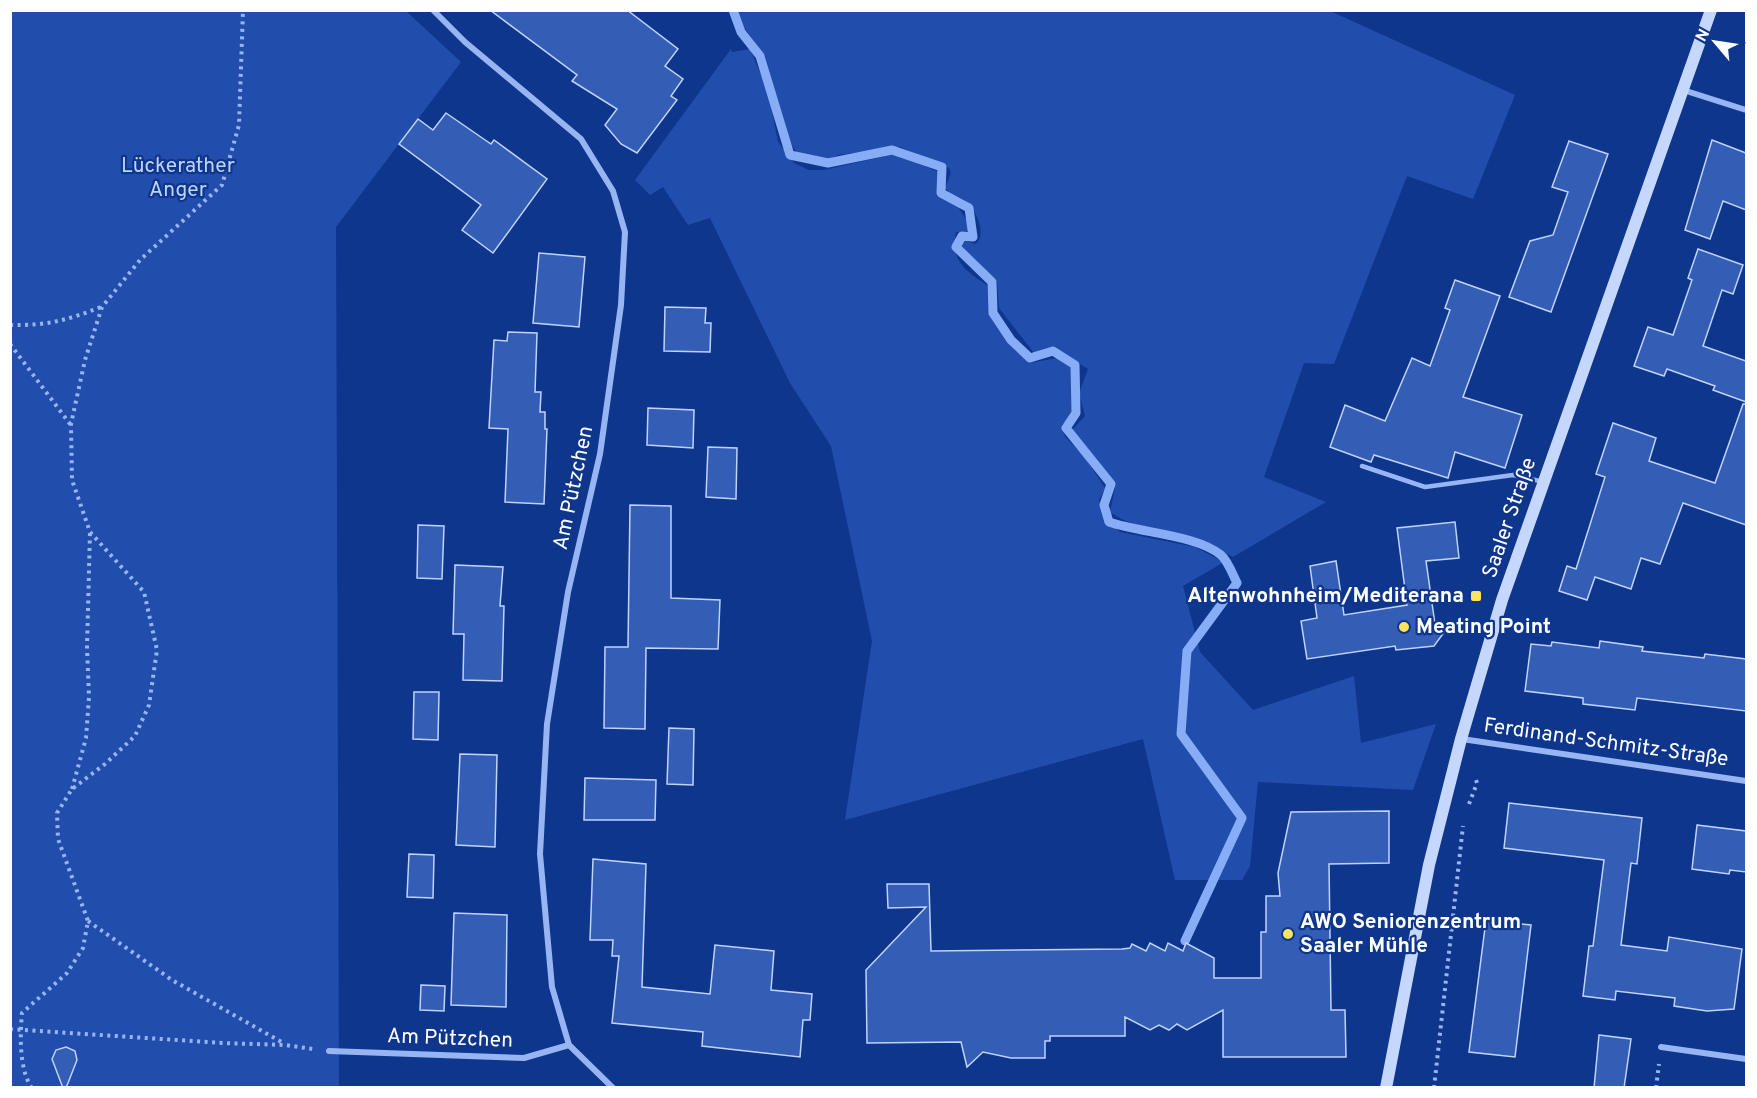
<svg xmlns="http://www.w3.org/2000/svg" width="1757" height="1098" font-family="Overpass,sans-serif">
  <rect width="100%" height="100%" fill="#0f368d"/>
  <g fill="#214ead">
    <path d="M 10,11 L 406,11 L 461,62 L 336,227 L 339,1087 L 11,1087 Z"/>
    <path d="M 738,11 L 1330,11 L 1515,95 L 1473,199 L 1407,176 L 1334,364 L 1304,363 L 1264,477 L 1326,502 L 1233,557 C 1222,551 1210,545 1199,541 C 1170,530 1136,531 1110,512 L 1115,488 L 1093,455 L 1072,430 L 1085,416 L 1079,393 L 1088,369 L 1061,352 L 1034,353 L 999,308 L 997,282 L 964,257 L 962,245 L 965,240 L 975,244 C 988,236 976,209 966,201 C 959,196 951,195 945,188 L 951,173 L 949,168 L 900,147 L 838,155 L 822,163 L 810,161 L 797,153 L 785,134 L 766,58 L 739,20 Z"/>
    <path d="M 731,49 L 732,52 L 750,49 L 768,91 L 778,142 L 794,163 L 809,170 L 824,170 L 895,154 L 939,172 L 941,197 L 957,205 L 973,231 L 956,232 C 950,260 965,271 987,285 C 988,294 987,306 991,314 C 997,329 1018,353 1030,363 L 1057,358 L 1077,372 L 1071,395 L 1073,415 L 1062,425 L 1065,437 L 1084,456 L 1105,488 L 1099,500 L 1104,517 L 1120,532 L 1195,547 L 1224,562 L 1183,586 L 1200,652 L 1253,710 L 1354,676 L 1361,743 L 1436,724 L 1413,790 L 1258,782 L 1250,866 L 1242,880 L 1175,880 L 1143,739 L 845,820 L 872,641 L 831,446 L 790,383 L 710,218 L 688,225 L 663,187 L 650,195 L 635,180 Z"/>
  </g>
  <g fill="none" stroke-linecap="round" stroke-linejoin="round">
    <path stroke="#88adf7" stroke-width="9" d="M 733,10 L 741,32 L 760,56 L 790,155 L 828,163 L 892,150 L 942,167 L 941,193 L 969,208 L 973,237 L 962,236 L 956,247 L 992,282 L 993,313 L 1011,340 L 1030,358 L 1053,351 L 1075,365 L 1076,413 L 1066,428 L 1111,484 L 1104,505 L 1109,522 C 1141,533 1197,535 1221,555 C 1228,561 1233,575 1237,583 L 1187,651 L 1181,734 L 1242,818 L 1185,941"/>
  </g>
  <g fill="#345db5" stroke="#bed3fd" stroke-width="1.5">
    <path d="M 490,10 L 627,10 L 678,49 L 665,66 L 683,79 L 671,96 L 677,100 L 637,153 L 621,144 L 605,125 L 617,109 L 572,81 L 577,75 Z"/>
    <path d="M 446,113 L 491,144 L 494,140 L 547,179 L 493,253 L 462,230 L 481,205 L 399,144 L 418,119 L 433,130 Z"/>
    <path d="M 1712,140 L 1746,153 L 1746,210 L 1723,201 L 1710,239 L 1685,230 Z"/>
    <path d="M 1569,141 L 1608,154 L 1551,312 L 1509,297 L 1530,241 L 1553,235 L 1568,192 L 1552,187 Z"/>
    <path d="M 1698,249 L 1743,265 L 1733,294 L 1722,290 L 1703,346 L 1746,361 L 1746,402 L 1713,390 L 1715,386 L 1667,369 L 1664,376 L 1634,366 L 1648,327 L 1673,335 L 1692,280 L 1688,278 Z"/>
    <path d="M 539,253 L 585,257 L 579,327 L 533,323 Z"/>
    <path d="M 1455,280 L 1500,296 L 1463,397 L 1522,415 L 1505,468 L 1455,452 L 1448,478 L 1374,455 L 1371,462 L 1330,447 L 1345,405 L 1385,421 L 1412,358 L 1430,366 L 1450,310 L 1445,308 Z"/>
    <path d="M 665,307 L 706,308 L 705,323 L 711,323 L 710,352 L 664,351 Z"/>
    <path d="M 508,332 L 537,333 L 535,392 L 541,392 L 540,412 L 545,412 L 545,429 L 547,429 L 544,504 L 505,502 L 508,429 L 489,428 L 494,340 L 507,341 Z"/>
    <path d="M 1743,404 L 1746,404 L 1746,525 L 1683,503 L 1660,564 L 1641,558 L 1631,589 L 1595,577 L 1587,600 L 1559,591 L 1567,566 L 1576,569 L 1605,477 L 1596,474 L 1613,423 L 1656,438 L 1649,461 L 1715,483 Z"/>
    <path d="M 648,408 L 694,410 L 693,448 L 647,445 Z"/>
    <path d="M 708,447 L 737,448 L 736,499 L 706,497 Z"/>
    <path d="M 630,505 L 671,506 L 671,598 L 720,600 L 718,649 L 646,648 L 645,729 L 604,728 L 605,647 L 628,647 Z"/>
    <path d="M 1455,522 L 1459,558 L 1426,561 L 1435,624 L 1445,631 L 1434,646 L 1396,650 L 1395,646 L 1307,659 L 1301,621 L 1317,618 L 1310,566 L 1336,561 L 1344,615 L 1407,605 L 1397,528 Z"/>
    <path d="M 418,525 L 444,526 L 442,579 L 417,578 Z"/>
    <path d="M 455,565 L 503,567 L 500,606 L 504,606 L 502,681 L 463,680 L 464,634 L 453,634 Z"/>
    <path d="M 1600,641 L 1643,647 L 1642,651 L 1704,658 L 1705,654 L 1746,659 L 1746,711 L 1637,698 L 1635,710 L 1583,704 L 1583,698 L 1525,691 L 1531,644 L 1551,646 L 1552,642 L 1599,648 Z"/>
    <path d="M 414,692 L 439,692 L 438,740 L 413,739 Z"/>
    <path d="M 669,728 L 694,729 L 693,785 L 667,784 Z"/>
    <path d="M 460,754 L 497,755 L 495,847 L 456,845 Z"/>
    <path d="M 585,778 L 656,780 L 655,820 L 584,820 Z"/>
    <path d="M 1509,803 L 1642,818 L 1637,864 L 1631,863 L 1621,945 L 1667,951 L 1669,937 L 1742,949 L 1734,1009 L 1707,1011 L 1674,1006 L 1675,998 L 1616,991 L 1615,1000 L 1583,996 L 1589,946 L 1593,946 L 1604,860 L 1504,848 Z"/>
    <path d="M 1389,811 L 1389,863 L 1329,864 L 1331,1010 L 1345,1010 L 1346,1057 L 1223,1057 L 1223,1010 L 1187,1030 L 1177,1024 L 1169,1030 L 1159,1025 L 1150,1030 L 1125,1017 L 1125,1036 L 1050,1036 L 1050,1041 L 1045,1041 L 1045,1058 L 1011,1058 L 983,1052 L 967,1067 L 961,1042 L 867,1043 L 866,970 L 926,907 L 888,908 L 887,884 L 929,884 L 931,951 L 1122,949 L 1130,948 L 1132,944 L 1146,951 L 1150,943 L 1165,951 L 1168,943 L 1183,951 L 1186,943 L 1214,958 L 1214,978 L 1261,978 L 1261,932 L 1266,932 L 1266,896 L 1280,896 L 1278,873 L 1291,812 Z"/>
    <path d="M 1697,825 L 1746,831 L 1746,872 L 1730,870 L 1729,874 L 1692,869 Z"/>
    <path d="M 409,854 L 434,855 L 433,898 L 407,897 Z"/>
    <path d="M 593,859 L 646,864 L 642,987 L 710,994 L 715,945 L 774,951 L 771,990 L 812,994 L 810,1020 L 803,1020 L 800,1057 L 702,1046 L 703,1032 L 612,1023 L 619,956 L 612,956 L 613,940 L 590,940 Z"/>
    <path d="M 454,913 L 507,915 L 506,1007 L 451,1005 Z"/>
    <path d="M 1486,920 L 1531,925 L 1515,1057 L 1469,1052 Z"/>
    <path d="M 421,985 L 445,986 L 444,1011 L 420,1010 Z"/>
    <path d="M 1599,1035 L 1631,1039 L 1624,1088 L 1594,1088 Z"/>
    <path d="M 66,1047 L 75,1051 L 77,1060 L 66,1088 L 63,1088 L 52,1059 L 56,1050 Z"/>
  </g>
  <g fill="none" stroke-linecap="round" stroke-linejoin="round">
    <g stroke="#97b5f3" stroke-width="4" stroke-dasharray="3 4.5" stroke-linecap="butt">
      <path d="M 10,325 C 46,326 68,320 101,307"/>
      <path d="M 10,344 L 70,424"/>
      <path d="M 72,789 L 86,738 L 89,697 L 87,647 L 90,532"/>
      <path d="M 1469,804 L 1477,783 L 1475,777"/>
      <path d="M 88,921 L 172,980 L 285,1044"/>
      <path d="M 10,1029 L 222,1043 L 285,1045 L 313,1049"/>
      <path d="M 32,1088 C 19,1070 20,1035 22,1013 L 67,973 L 83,948 L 88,921 L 58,839 L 57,813 L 72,789 L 105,764 L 135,736 L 149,705 L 157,650 L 144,592 L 90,532 L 72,480 L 71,424 L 85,360 L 102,307 L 140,260 L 222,185 L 239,125 L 243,10"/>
      <path d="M 1434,1088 L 1463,826"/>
      <path d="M 1656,1088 L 1659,1064"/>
    </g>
    <path stroke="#97b5f3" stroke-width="4.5" d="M 1362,466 L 1425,487 L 1513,475 L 1544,482"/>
    <g stroke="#97b5f3" stroke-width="6">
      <path d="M 433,10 L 465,42 L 581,139 L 613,191 L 625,232 L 621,305 L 600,454 L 568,592 L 547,724 L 540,854 L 552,987 L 569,1045 L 613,1088"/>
      <path d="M 1683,90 L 1746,110"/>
      <path d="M 1462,739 L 1746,781"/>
      <path d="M 1661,1047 L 1746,1059"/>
      <path d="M 329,1051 L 524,1058 L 569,1045"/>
    </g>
    <path stroke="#c6d7fd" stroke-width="12" d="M 1386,1088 L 1429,865 L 1461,739 L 1502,600 L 1711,10"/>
  </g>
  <g fill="#ffe459" stroke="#0f368d" stroke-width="2">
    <rect x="1470" y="590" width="12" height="12" rx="3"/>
    <circle cx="1404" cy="627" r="6"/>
    <circle cx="1288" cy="934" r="6"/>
  </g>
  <g text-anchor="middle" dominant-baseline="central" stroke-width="4.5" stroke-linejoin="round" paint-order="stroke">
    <g font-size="21" fill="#bed3fd" stroke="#0f368d">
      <text x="178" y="166">Lückerather<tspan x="178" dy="24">Anger</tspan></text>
    </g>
    <g font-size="21" fill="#fff" stroke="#0f368d">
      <text transform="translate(574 488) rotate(-78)">Am Pützchen</text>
      <text transform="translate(1510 518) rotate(-71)">Saaler Straße</text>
      <text transform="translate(1606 743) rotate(8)">Ferdinand-Schmitz-Straße</text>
      <text transform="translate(450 1039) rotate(2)">Am Pützchen</text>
    </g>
    <g font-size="21" font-weight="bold" fill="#fff" stroke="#0f368d" text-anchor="start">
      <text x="1464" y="596" text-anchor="end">Altenwohnheim/Mediterana</text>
      <text x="1416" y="627">Meating Point</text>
      <text x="1300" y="922">AWO Seniorenzentrum<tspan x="1300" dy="24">Saaler Mühle</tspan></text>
    </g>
  </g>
  <rect width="1757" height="1098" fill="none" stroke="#ffffff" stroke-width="24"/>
  <g transform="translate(1715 42) rotate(299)" stroke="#0f368d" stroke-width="4.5" paint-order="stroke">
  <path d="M0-4.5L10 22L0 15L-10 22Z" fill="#ffffff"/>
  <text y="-9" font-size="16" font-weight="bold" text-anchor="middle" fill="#ffffff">N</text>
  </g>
</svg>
